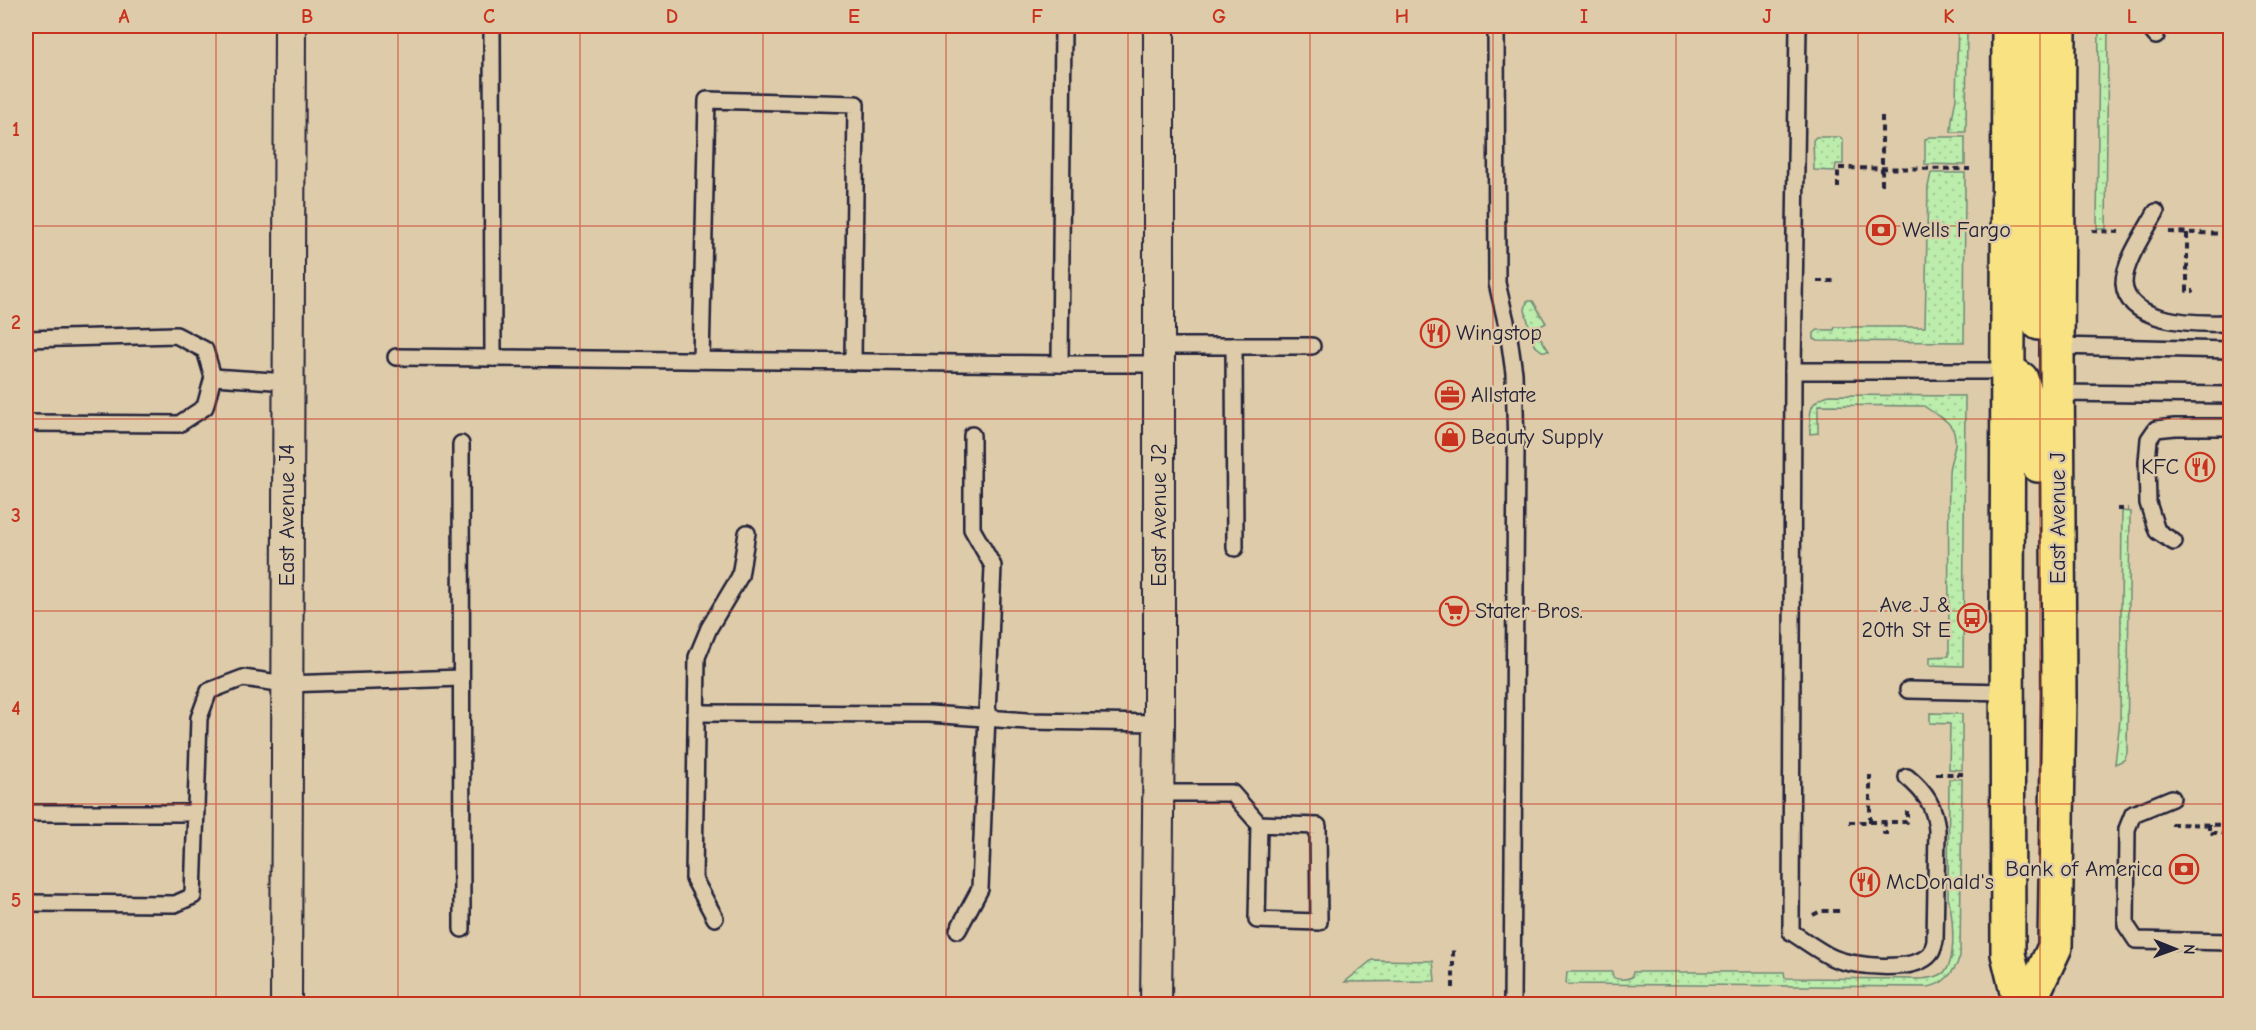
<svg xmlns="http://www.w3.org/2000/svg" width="2256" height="1030" font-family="'Comic Neue',sans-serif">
  <defs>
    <pattern id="grass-dots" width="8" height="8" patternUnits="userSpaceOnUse" patternTransform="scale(1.5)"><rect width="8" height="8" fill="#bcedac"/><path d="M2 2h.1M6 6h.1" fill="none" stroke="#a1cb95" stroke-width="1.8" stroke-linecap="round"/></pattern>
  </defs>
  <rect width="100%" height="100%" fill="#decba9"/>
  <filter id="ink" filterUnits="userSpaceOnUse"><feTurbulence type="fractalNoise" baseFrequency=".0167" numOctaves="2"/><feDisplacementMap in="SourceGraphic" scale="12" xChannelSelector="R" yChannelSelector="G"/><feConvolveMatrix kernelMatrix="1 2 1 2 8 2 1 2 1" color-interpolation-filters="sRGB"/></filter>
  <g filter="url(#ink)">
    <g fill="url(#grass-dots)" stroke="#6f8874" stroke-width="1.5">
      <path d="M 1958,26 L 1967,26 L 1966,132 L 1951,132 L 1952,119 L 1956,98 Z"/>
      <path d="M 2099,26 L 2108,26 L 2106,229 L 2097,229 Z"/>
      <path d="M 1816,137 L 1840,137 L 1843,140 L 1843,164 L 1836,164 L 1835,171 L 1814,170 L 1813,140 Z"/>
      <path d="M 1929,137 L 1965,137 L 1965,165 L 1925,164 L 1925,140 Z"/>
      <path d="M 1931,173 L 1965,173 L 1964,342 L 1818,341 L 1814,339 L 1814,333 L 1818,330 L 1834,330 L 1835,327 L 1925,327 L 1928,187 Z"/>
      <path d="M 1527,301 L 1533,301 L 1546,323 L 1535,329 L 1549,351 L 1542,351 L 1534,345 L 1525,310 Z"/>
      <path d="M 1829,395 L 1965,396 L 1963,666 L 1930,665 L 1930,657 L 1949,656 C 1949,595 1948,534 1949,473 C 1949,461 1957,449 1955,437 C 1953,420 1935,415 1924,406 L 1818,405 L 1818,433 L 1810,434 C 1810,414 1807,401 1829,395 Z"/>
      <path d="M 2122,511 L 2130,512 L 2127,753 L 2124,760 L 2115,764 L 2120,720 Z"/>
      <path d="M 1930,713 L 1962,714 L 1962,770 L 1949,769 L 1950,724 L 1930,723 Z"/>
      <path d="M 1949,779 L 1962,779 L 1960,957 C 1954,973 1945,984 1928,987 L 1566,984 L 1567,972 L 1612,972 L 1613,977 C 1617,980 1627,980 1632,977 L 1633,972 L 1784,972 L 1785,978 L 1921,979 C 1930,978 1942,977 1947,969 C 1956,955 1953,913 1948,898 Z"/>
      <path d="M 1372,960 L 1433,961 L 1435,981 L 1345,982 Z"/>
    </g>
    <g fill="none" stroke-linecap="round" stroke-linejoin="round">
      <g stroke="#22223b" stroke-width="20">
        <g id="service">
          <path d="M 492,26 L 493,358"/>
          <path d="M 1063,26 L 1060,364 L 1159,364"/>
          <path d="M 1496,26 L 1497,283 L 1508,330 L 1514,373 L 1516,448 L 1512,1004"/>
          <path d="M 1798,26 L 1793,371 L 1791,932 C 1804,940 1817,950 1831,957 C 1851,967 1915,973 1930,954 C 1933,951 1934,945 1935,941 L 1937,830 C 1935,806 1925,792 1907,777"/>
          <path d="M 2148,26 L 2156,36"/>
          <path d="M 2156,212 C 2146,230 2124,262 2124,283 C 2126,323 2195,324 2223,323"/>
          <path d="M 26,339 L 176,335 L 205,350 L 213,377 L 205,407 L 179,424 L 26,423"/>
          <path d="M 1159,346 L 1312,346"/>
          <path d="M 1234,346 L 1235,548"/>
          <path d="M 2057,346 L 2230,350"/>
          <path d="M 396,357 L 1060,364"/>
          <path d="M 701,360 L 707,100 L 856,104 L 853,362"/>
          <path d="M 1793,371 L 2008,371"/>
          <path d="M 213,377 L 288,382"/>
          <path d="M 2057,393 L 2230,395"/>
          <path d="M 461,444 L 462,929"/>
          <path d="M 2174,542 L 2157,531 L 2148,503 L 2147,462 L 2149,439 L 2156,429 L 2175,427 L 2230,427"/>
          <path d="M 1908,690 L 2007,692"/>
          <path d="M 696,713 L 929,714 L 1027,721 L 1159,723"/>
          <path d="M 1158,793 L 1232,793 L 1259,824 L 1257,920 L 1319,922 L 1318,826 L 1259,824"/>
          <path d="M 2172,798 L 2133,814 L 2127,829 L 2126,925 L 2136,940 L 2230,942"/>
          <path d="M 26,813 L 195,813"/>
          <path d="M 26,903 L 175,904 L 193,896 L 199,718 L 209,691 L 243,678 L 286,684 L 461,678"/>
          <path d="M 715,918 L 694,879 L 697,657 L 709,628 L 740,576 L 747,533"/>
          <path d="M 958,930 L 980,889 L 993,566 L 972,529 L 972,435"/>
        </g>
      </g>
      <g stroke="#22223b" stroke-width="34">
        <g id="minor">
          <path d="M 286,1004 L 290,26"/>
          <path d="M 1156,1004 L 1159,723 L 1159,26"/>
        </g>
      </g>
      <g stroke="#22223b" stroke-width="38">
        <g id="primary">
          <path d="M 2009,26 L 2007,618 L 2008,954 L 2020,1004"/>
          <path d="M 2032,33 L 2035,288 L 2039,323"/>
          <path d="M 2010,372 L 2021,379 L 2036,425 L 2038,465"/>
          <path d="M 2028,1004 L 2055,947 L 2059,696 L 2057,354 L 2059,26"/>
        </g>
      </g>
      <g stroke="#22223b" stroke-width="4" stroke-dasharray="6 4.5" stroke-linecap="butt">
        <path d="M 1882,116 L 1882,185"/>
        <path d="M 1838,188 L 1838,168 L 1970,169"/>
        <path d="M 2092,231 L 2121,232"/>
        <path d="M 2169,232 L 2230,234"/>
        <path d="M 2187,233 L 2187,291 L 2194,291"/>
        <path d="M 1817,281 L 1834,281"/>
        <path d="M 2117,509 L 2128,509"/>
        <path d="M 1936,774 L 1966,774"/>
        <path d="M 1849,822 L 1885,822"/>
        <path d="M 1870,822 L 1870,775"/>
        <path d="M 2171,824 L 2230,825"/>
        <path d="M 2209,824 L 2209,833 L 2230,833"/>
        <path d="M 1888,833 L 1884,833 L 1885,822 L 1907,822 L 1907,810"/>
        <path d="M 1813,915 L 1821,911 L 1841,911"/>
        <path d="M 1453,988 L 1453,947"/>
      </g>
      <use href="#service" stroke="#decba9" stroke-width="15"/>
      <use href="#minor" stroke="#decba9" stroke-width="30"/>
      <use href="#primary" stroke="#f8e281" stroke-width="33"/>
    </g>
  </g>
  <path fill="none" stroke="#c8321e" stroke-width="1.5" stroke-opacity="0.55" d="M 216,26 L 216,1004M 398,26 L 398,1004M 580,26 L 580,1004M 763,26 L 763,1004M 946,26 L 946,1004M 1128,26 L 1128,1004M 1310,26 L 1310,1004M 1493,26 L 1493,1004M 1676,26 L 1676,1004M 1858,26 L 1858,1004M 2040,26 L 2040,1004M 26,226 L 2230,226M 26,419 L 2230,419M 26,611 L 2230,611M 26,804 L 2230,804"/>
  <defs>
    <g id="bank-ring" transform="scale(1.5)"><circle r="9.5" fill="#decba9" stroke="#c8321e" stroke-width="1.5"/><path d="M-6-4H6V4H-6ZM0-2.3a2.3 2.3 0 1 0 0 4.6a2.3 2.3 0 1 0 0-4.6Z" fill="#c8321e"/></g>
    <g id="restaurant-ring" transform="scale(1.5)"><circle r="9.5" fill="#decba9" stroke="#c8321e" stroke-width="1.5"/><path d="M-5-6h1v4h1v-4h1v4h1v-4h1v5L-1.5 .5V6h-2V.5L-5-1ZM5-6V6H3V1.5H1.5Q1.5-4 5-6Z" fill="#c8321e"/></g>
    <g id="office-ring" transform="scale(1.5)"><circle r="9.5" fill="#decba9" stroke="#c8321e" stroke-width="1.5"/><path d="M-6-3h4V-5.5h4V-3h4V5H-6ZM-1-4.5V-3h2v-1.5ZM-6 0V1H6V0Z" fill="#c8321e"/></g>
    <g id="shop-ring" transform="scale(1.5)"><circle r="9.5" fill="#decba9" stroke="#c8321e" stroke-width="1.5"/><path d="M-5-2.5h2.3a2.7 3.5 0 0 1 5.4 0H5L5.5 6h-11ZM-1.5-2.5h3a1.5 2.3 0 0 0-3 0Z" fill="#c8321e"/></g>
    <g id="supermarket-ring" transform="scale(1.5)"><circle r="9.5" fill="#decba9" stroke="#c8321e" stroke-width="1.5"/><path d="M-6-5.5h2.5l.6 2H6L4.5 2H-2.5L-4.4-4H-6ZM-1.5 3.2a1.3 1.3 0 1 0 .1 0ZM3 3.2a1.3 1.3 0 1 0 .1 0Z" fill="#c8321e"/></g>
    <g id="bus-ring" transform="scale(1.5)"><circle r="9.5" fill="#decba9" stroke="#c8321e" stroke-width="1.5"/><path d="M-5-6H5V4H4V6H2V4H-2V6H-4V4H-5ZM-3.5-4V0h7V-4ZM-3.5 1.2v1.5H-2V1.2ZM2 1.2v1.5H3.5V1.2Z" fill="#c8321e"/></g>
  </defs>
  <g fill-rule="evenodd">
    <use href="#bank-ring" x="1881" y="230"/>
    <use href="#restaurant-ring" x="1435" y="333"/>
    <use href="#office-ring" x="1450" y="395"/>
    <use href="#shop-ring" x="1450" y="437"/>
    <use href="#restaurant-ring" x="2200" y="467"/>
    <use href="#supermarket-ring" x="1454" y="611"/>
    <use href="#bus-ring" x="1972" y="618"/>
    <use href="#bank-ring" x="2184" y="869"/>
    <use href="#restaurant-ring" x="1865" y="882"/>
  </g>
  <g text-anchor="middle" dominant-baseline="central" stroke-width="5" stroke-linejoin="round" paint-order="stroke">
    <g font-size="22" fill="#22223b" stroke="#decba9" text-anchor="start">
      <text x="1902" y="230">Wells Fargo</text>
      <text x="1456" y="333">Wingstop</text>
      <text x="1471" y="395">Allstate</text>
      <text x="1471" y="437">Beauty Supply</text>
      <text x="2179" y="467" text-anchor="end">KFC</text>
      <text x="1951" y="605" text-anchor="end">Ave J &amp;<tspan x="1951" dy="25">20th St E</tspan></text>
      <text x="1475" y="611">Stater Bros.</text>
      <text x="2163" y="869" text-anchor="end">Bank of America</text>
      <text x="1886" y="882">McDonald's</text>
    </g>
    <g font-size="22" fill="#22223b" stroke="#decba9">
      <text transform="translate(287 515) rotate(-90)">East Avenue J4</text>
      <text transform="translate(1159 515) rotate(-90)">East Avenue J2</text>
      <text transform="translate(2058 518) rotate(-90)">East Avenue J</text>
    </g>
  </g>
  <rect width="2256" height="1030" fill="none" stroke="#decba9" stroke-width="66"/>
  <g transform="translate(2175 949) rotate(91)" stroke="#decba9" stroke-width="4.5" paint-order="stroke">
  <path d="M0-4.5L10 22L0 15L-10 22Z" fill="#22223b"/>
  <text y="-9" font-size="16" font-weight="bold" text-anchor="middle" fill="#22223b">N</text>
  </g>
  <rect x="33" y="33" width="2190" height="964" fill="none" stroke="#c8321e" stroke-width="2"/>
  <g font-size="20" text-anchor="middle" font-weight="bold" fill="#c8321e">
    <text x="124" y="23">A</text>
    <text x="307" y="23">B</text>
    <text x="489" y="23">C</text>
    <text x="672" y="23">D</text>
    <text x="854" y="23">E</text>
    <text x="1037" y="23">F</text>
    <text x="1219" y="23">G</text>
    <text x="1402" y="23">H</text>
    <text x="1584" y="23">I</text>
    <text x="1767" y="23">J</text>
    <text x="1949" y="23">K</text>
    <text x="2132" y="23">L</text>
    <text x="16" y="136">1</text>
    <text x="16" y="329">2</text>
    <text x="16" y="522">3</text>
    <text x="16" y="715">4</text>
    <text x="16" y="907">5</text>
  </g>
</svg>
